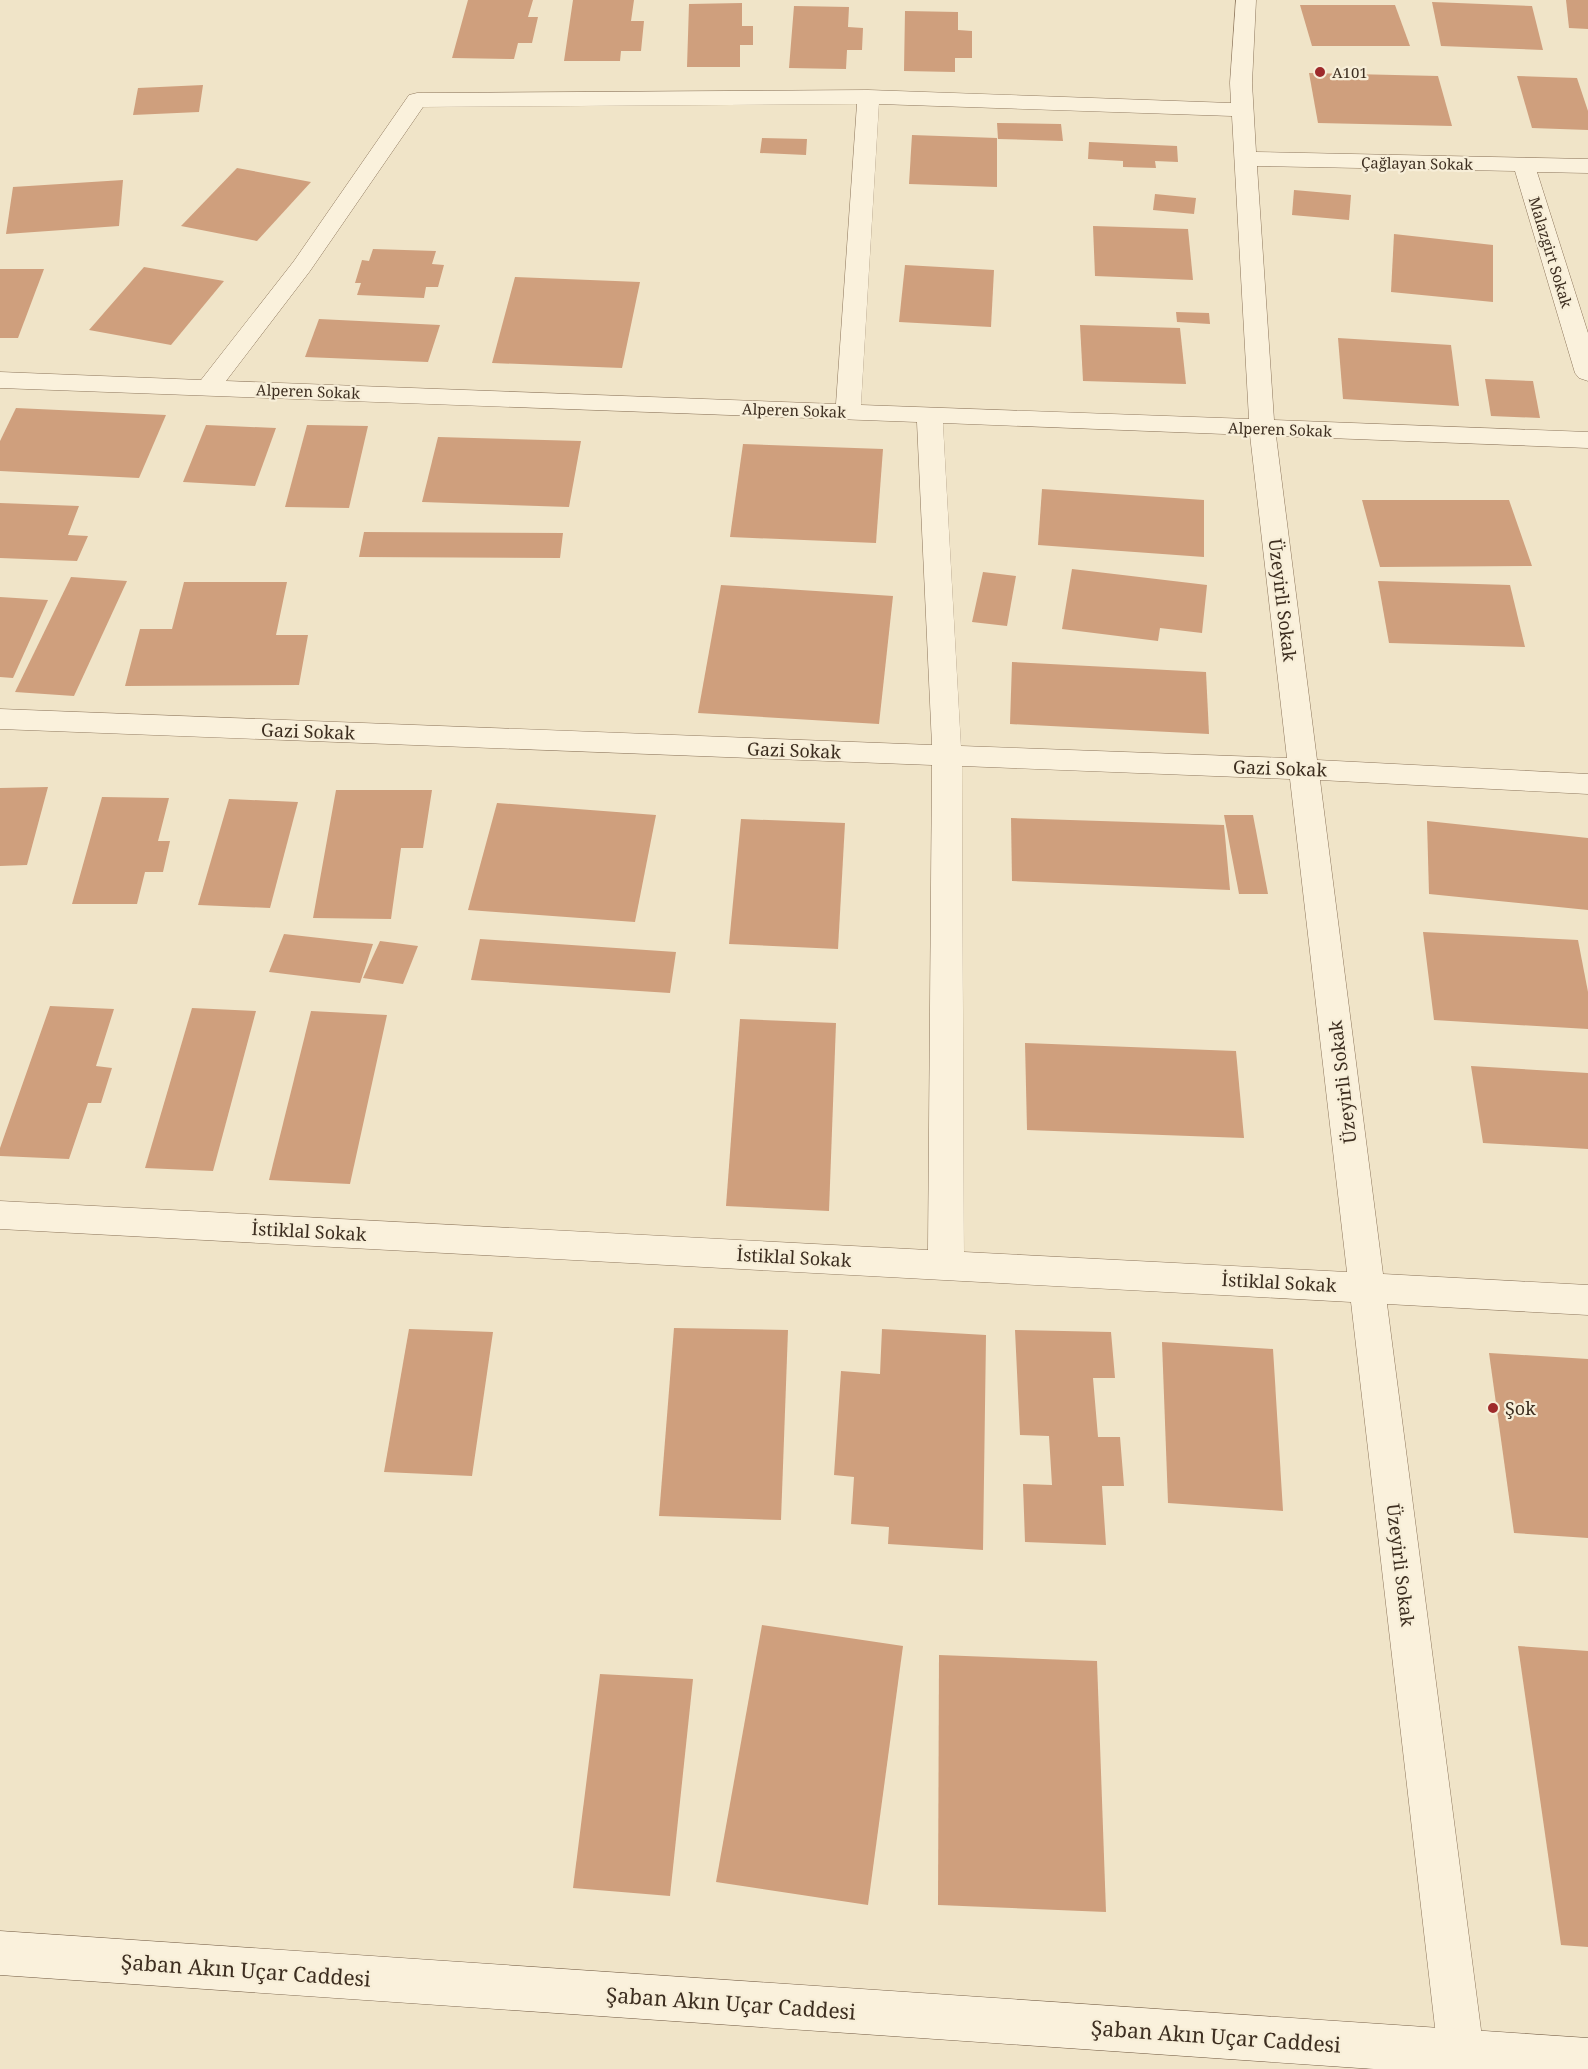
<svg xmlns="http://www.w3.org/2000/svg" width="1588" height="2069" font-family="'Noto Serif',serif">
  <rect width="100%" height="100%" fill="#f0e4c8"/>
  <g fill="#cf9f7d">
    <path d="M 468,0 L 533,0 L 528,17 L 538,17 L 532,43 L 518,43 L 514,59 L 452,58 Z"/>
    <path d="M 573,0 L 634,0 L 631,21 L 644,21 L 641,51 L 621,51 L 620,61 L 564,61 Z"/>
    <path d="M 1566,0 L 1588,0 L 1588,29 L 1569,28 Z"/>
    <path d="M 1432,2 L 1532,6 L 1543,50 L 1441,46 Z"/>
    <path d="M 742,3 L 742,26 L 753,26 L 753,45 L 740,45 L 740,67 L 687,67 L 689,4 Z"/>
    <path d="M 1300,5 L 1395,5 L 1410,46 L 1312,46 Z"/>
    <path d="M 794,6 L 849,7 L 848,27 L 863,28 L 862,50 L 847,50 L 846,69 L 789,68 Z"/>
    <path d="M 905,11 L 958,12 L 958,30 L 972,31 L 972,58 L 955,58 L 955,72 L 904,71 Z"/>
    <path d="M 1309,73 L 1438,76 L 1452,126 L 1318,123 Z"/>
    <path d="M 1517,76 L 1577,78 L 1588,111 L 1588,130 L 1532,128 Z"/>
    <path d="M 203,85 L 199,112 L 133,115 L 138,88 Z"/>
    <path d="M 997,123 L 1061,124 L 1063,141 L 998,139 Z"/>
    <path d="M 912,135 L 997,138 L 997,187 L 909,184 Z"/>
    <path d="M 762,138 L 807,139 L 806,155 L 760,153 Z"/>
    <path d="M 1089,142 L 1177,146 L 1178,162 L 1155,161 L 1156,168 L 1123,167 L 1123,161 L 1088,159 Z"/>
    <path d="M 237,168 L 311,182 L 257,241 L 181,226 Z"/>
    <path d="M 123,180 L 119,226 L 6,234 L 13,187 Z"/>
    <path d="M 1294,190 L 1351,195 L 1349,220 L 1292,215 Z"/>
    <path d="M 1155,194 L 1196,198 L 1194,214 L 1153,210 Z"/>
    <path d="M 1093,226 L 1188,229 L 1193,280 L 1095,276 Z"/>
    <path d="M 1394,234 L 1493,245 L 1493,302 L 1391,292 Z"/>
    <path d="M 373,249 L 436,251 L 432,264 L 444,265 L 438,287 L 426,287 L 424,298 L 357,295 L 361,283 L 355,283 L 362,260 L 369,261 Z"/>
    <path d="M 905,265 L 994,270 L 991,327 L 899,322 Z"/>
    <path d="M 144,267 L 224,281 L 171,345 L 89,330 Z"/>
    <path d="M 0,269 L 44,269 L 18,338 L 0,338 Z"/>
    <path d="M 515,277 L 640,282 L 622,368 L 492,363 Z"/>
    <path d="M 1176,312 L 1209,313 L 1210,324 L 1177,322 Z"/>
    <path d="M 319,319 L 440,325 L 428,362 L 305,357 Z"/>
    <path d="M 1080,325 L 1180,328 L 1186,384 L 1083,381 Z"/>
    <path d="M 1338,338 L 1451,345 L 1459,406 L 1343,399 Z"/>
    <path d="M 1485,379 L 1533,381 L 1540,418 L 1491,416 Z"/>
    <path d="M 16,408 L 166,415 L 139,478 L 0,471 L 0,441 Z"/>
    <path d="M 206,425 L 276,428 L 255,486 L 183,482 Z"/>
    <path d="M 307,425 L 368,426 L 349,508 L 285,507 Z"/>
    <path d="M 438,437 L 581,441 L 569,507 L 422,502 Z"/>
    <path d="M 743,444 L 883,449 L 876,543 L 730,537 Z"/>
    <path d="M 1042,489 L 1204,500 L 1204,557 L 1038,545 Z"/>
    <path d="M 1362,500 L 1509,500 L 1532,566 L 1380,567 Z"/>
    <path d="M 0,503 L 79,506 L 68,535 L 88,536 L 77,561 L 0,558 Z"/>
    <path d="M 364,532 L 563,533 L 560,558 L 359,557 Z"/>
    <path d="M 1072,569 L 1207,585 L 1202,633 L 1160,628 L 1158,641 L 1062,629 Z"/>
    <path d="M 983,572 L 1016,576 L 1007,626 L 972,622 Z"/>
    <path d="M 71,577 L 127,581 L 74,696 L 15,692 Z"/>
    <path d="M 1378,581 L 1510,585 L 1525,647 L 1389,643 Z"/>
    <path d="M 184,582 L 287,582 L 276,635 L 308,635 L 299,685 L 125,686 L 140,629 L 172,629 Z"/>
    <path d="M 721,585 L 893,596 L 879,724 L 698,713 Z"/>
    <path d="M 0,597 L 48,600 L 13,678 L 0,677 Z"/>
    <path d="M 1012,662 L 1206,672 L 1209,734 L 1010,724 Z"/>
    <path d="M 48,787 L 27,865 L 0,866 L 0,788 Z"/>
    <path d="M 336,790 L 432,790 L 423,848 L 401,848 L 391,919 L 313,918 Z"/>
    <path d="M 102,797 L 169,798 L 158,841 L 170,841 L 163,872 L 145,872 L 137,904 L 72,904 Z"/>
    <path d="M 229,799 L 298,802 L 270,908 L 198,905 Z"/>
    <path d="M 497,803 L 656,815 L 635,922 L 468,910 Z"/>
    <path d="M 1224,815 L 1253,815 L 1268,894 L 1239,894 Z"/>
    <path d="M 1011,818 L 1224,825 L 1230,890 L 1012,881 Z"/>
    <path d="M 741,819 L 845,823 L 838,949 L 729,944 Z"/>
    <path d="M 1427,821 L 1588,838 L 1588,910 L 1429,894 Z"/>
    <path d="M 1423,932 L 1578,940 L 1588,992 L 1588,1029 L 1434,1020 Z"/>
    <path d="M 284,934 L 373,944 L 360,983 L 269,972 Z"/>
    <path d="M 480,939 L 676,952 L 670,993 L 471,980 Z"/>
    <path d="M 380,941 L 418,946 L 403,984 L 363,978 Z"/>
    <path d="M 50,1006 L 114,1009 L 96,1066 L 112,1068 L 101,1103 L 88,1103 L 69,1159 L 0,1156 L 0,1148 Z"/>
    <path d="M 192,1008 L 256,1011 L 213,1171 L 145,1168 Z"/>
    <path d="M 311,1011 L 387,1015 L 350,1184 L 269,1180 Z"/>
    <path d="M 740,1019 L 836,1023 L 829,1211 L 726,1206 Z"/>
    <path d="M 1025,1043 L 1236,1051 L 1244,1138 L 1027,1130 Z"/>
    <path d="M 1471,1066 L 1588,1073 L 1588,1149 L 1483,1143 Z"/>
    <path d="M 674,1328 L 788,1330 L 781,1520 L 659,1516 Z"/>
    <path d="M 409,1329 L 493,1332 L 472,1476 L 384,1472 Z"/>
    <path d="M 882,1329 L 986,1335 L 983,1550 L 888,1544 L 889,1527 L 851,1524 L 854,1477 L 834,1475 L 841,1371 L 880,1374 Z"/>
    <path d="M 1015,1330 L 1111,1332 L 1115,1378 L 1093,1378 L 1098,1437 L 1120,1437 L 1124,1486 L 1102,1486 L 1106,1545 L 1025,1542 L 1023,1484 L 1052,1485 L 1049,1436 L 1020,1435 Z"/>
    <path d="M 1162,1342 L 1273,1349 L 1283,1511 L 1168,1503 Z"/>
    <path d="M 1489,1353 L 1588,1359 L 1588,1538 L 1514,1533 Z"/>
    <path d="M 762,1625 L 903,1646 L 868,1905 L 716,1882 Z"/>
    <path d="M 1518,1646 L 1588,1651 L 1588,1947 L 1561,1945 Z"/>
    <path d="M 939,1655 L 1097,1661 L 1106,1912 L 938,1905 Z"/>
    <path d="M 600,1674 L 693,1679 L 670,1896 L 573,1888 Z"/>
  </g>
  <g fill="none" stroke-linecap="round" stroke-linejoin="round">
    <g stroke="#8d765c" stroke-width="1">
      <path id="street" d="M 1236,0 L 1256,0 L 1252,83 L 1256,152 L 1588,159 L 1588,173 L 1537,172 L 1588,333 L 1588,381 L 1579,378 L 1575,373 L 1515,171 L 1257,166 L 1274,420 L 1588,432 L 1588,448 L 1276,436 L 1317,760 L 1588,774 L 1588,794 L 1320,780 L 1383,1274 L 1588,1285 L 1588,1315 L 1387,1304 L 1484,2053 L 1477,2069 L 1445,2069 L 1438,2053 L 1351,1302 L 0,1229 L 0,1201 L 928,1250 L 932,765 L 0,729 L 0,709 L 932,745 L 917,422 L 0,388 L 0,372 L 201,380 L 294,261 L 409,95 L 417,93 L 868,90 L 1231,103 L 1230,83 ZM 857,104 L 836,404 L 226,381 L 310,271 L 423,107 ZM 879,104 L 1232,116 L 1249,419 L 861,405 ZM 943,423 L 1250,435 L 1287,758 L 961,746 ZM 962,766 L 1290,779 L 1347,1272 L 964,1252 Z"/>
    </g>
    <g stroke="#6f573f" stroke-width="1">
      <path id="secondary" d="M 0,1931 L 1588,2038 L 1588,2069 L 1374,2069 L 0,1975 Z"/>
    </g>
    <use href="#street" fill="#faf1dc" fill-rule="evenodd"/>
    <use href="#secondary" fill="#faf1dc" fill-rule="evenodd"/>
  </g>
  <g fill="#9e2a2b" stroke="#f7eed8" stroke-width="2">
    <circle cx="1320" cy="72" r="6"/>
    <circle cx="1493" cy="1408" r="6"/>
  </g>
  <g text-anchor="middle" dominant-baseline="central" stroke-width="4.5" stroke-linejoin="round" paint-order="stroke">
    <g font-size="15" fill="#3d2e20" stroke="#f7eed8" text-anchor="start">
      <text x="1332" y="72">A101</text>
    </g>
    <g font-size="15" fill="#3d2e20" stroke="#f7eed8">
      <text transform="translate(1417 163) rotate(1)">Çağlayan Sokak</text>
      <text transform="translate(1551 252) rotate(73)">Malazgirt Sokak</text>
      <text transform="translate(308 391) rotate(2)">Alperen Sokak</text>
      <text transform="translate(794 410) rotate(2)">Alperen Sokak</text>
      <text transform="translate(1280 429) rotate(2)">Alperen Sokak</text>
    </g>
    <g font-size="18" fill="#3d2e20" stroke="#f7eed8">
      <text transform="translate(1283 600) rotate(83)">Üzeyirli Sokak</text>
      <text transform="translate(308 731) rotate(2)">Gazi Sokak</text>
      <text transform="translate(794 750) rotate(2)">Gazi Sokak</text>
      <text transform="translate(1280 768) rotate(2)">Gazi Sokak</text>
      <text transform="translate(1342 1082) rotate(-97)">Üzeyirli Sokak</text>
      <text transform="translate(309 1231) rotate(3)">İstiklal Sokak</text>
      <text transform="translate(794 1257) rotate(3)">İstiklal Sokak</text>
      <text transform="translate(1279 1282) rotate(3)">İstiklal Sokak</text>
      <text transform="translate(1401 1565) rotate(83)">Üzeyirli Sokak</text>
    </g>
    <g font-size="18" fill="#3d2e20" stroke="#f7eed8" text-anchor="start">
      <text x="1505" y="1408">Şok</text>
    </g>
    <g font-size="21" fill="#3d2e20" stroke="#f7eed8">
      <text transform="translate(246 1970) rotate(4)">Şaban Akın Uçar Caddesi</text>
      <text transform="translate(731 2003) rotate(4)">Şaban Akın Uçar Caddesi</text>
      <text transform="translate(1216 2036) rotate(4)">Şaban Akın Uçar Caddesi</text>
    </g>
  </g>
</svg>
